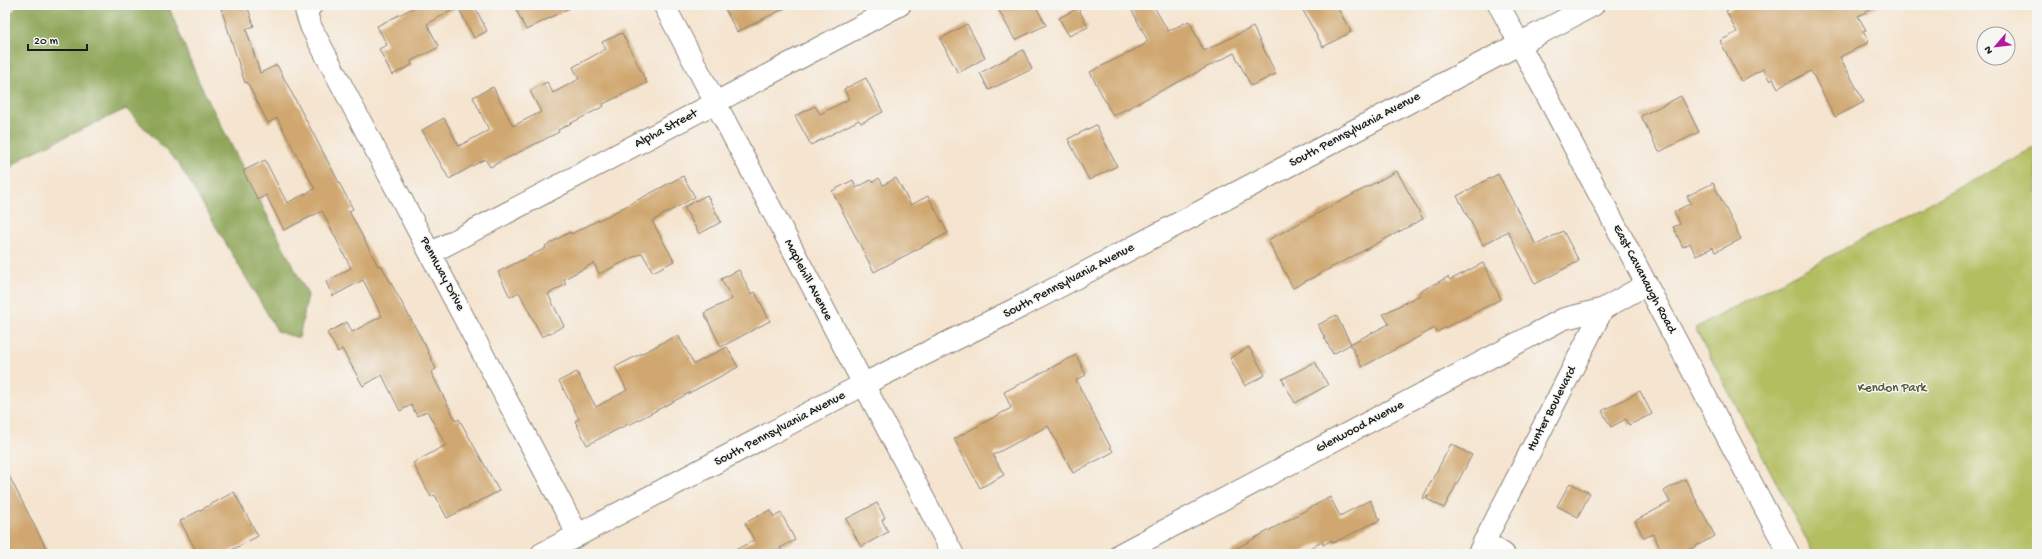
<svg xmlns="http://www.w3.org/2000/svg" width="2042" height="559" font-family="'Gochi Hand',sans-serif">
  <rect width="100%" height="100%" fill="#f6f6f2"/>
  <filter id="ink" filterUnits="userSpaceOnUse"><feTurbulence type="fractalNoise" baseFrequency=".025" numOctaves="2"/><feDisplacementMap in="SourceGraphic" scale="8" xChannelSelector="R" yChannelSelector="G"/><feConvolveMatrix kernelMatrix="1 2 1 2 8 2 1 2 1" color-interpolation-filters="sRGB"/></filter>
  <filter id="wash" filterUnits="userSpaceOnUse"><feTurbulence type="fractalNoise" baseFrequency=".012" numOctaves="4" result="noise"/><feDisplacementMap in="SourceGraphic" scale="16" xChannelSelector="R" yChannelSelector="G"/><feGaussianBlur stdDeviation="0.9" result="paint"/><feColorMatrix in="noise" values="0 0 0 0 0 0 0 0 0 0 0 0 0 0 0 0 0 1.4 0 .05"/><feComposite in="paint" operator="in"/></filter>
  <g filter="url(#wash)">
    <rect width="100%" height="100%" fill="#f5e4cf"/>
    <path fill="#b2be60" stroke="#676d3e" d="M 2037,146 L 2037,554 L 1814,554 L 1695,328 Z"/>
    <path fill="#8da556" stroke="#546039" d="M 20,5 L 168,5 L 199,82 L 308,295 L 299,338 L 278,332 L 179,164 L 126,109 L 25,156 L 5,173 L 5,18 Z"/>
    <g id="blocks">
      <g fill="#d0a76f">
        <path d="M 220,5 L 247,5 L 254,26 L 246,29 L 260,73 L 277,65 L 353,209 L 349,211 L 378,266 L 381,265 L 425,345 L 436,369 L 431,372 L 456,421 L 459,419 L 499,491 L 447,518 L 435,495 L 431,497 L 413,463 L 446,445 L 427,411 L 417,416 L 411,405 L 400,411 L 382,375 L 363,386 L 342,349 L 338,352 L 327,333 L 347,322 L 352,332 L 382,316 L 363,280 L 333,296 L 326,282 L 351,268 L 322,211 L 284,230 L 266,195 L 258,200 L 243,171 L 265,160 L 287,203 L 315,189 L 277,118 L 268,123 L 247,82 L 245,83 Z"/>
        <path d="M 419,5 L 474,5 L 487,31 L 474,38 L 458,7 L 427,24 L 439,47 L 411,61 L 412,65 L 392,75 L 379,49 L 387,45 L 377,26 Z"/>
        <path d="M 514,5 L 575,5 L 526,30 Z"/>
        <path d="M 723,5 L 791,5 L 737,32 Z"/>
        <path d="M 996,5 L 1035,5 L 1046,25 L 1015,40 Z"/>
        <path d="M 1129,5 L 1153,5 L 1168,31 L 1189,21 L 1204,51 L 1253,27 L 1276,74 L 1251,86 L 1234,53 L 1113,116 L 1090,72 L 1144,45 L 1144,44 L 1148,41 Z"/>
        <path d="M 1300,5 L 1336,5 L 1351,32 L 1323,47 Z"/>
        <path d="M 1738,5 L 1880,5 L 1858,16 L 1866,30 L 1863,31 L 1869,42 L 1840,57 L 1864,102 L 1835,117 L 1811,71 L 1778,88 L 1773,79 L 1770,81 L 1763,69 L 1741,81 L 1720,41 L 1737,32 L 1726,11 Z"/>
        <path d="M 1078,8 L 1088,27 L 1069,36 L 1059,18 Z"/>
        <path d="M 967,24 L 985,58 L 958,73 L 940,39 Z"/>
        <path d="M 622,33 L 647,83 L 603,104 L 604,106 L 558,130 L 559,132 L 490,167 L 485,159 L 449,179 L 422,130 L 444,118 L 459,146 L 489,130 L 473,97 L 493,87 L 513,126 L 541,112 L 530,91 L 547,82 L 553,93 L 579,79 L 573,67 L 606,49 L 602,42 Z"/>
        <path d="M 1023,50 L 1032,69 L 989,90 L 980,73 Z"/>
        <path d="M 866,78 L 883,112 L 861,123 L 859,120 L 811,145 L 795,116 L 815,106 L 820,114 L 849,99 L 844,89 Z"/>
        <path d="M 1681,96 L 1699,132 L 1659,152 L 1641,116 Z"/>
        <path d="M 1096,125 L 1117,166 L 1089,180 L 1068,139 Z"/>
        <path d="M 1397,171 L 1423,219 L 1293,288 L 1268,240 Z"/>
        <path d="M 1498,174 L 1536,245 L 1563,231 L 1579,261 L 1535,284 L 1508,231 L 1483,245 L 1457,196 Z"/>
        <path d="M 683,176 L 695,197 L 652,221 L 674,261 L 653,272 L 642,253 L 599,274 L 594,263 L 564,279 L 566,284 L 548,294 L 564,326 L 542,337 L 519,292 L 510,297 L 498,272 L 546,248 L 545,246 L 570,232 L 571,234 L 615,212 Z"/>
        <path d="M 879,178 L 883,185 L 896,178 L 911,205 L 928,196 L 948,233 L 874,272 L 832,191 L 853,180 L 856,188 L 871,180 L 873,182 Z"/>
        <path d="M 1713,183 L 1741,239 L 1715,252 L 1713,247 L 1696,256 L 1690,243 L 1683,247 L 1673,227 L 1680,224 L 1674,212 L 1691,203 L 1687,196 Z"/>
        <path d="M 707,195 L 721,222 L 699,234 L 684,207 Z"/>
        <path d="M 1483,263 L 1501,299 L 1437,332 L 1435,328 L 1362,367 L 1350,344 L 1389,324 L 1383,314 L 1420,295 L 1419,292 L 1448,277 L 1450,280 Z"/>
        <path d="M 739,270 L 751,294 L 755,292 L 770,321 L 721,347 L 704,313 L 732,299 L 721,279 Z"/>
        <path d="M 1336,315 L 1351,344 L 1333,354 L 1318,325 Z"/>
        <path d="M 678,335 L 694,364 L 727,347 L 738,367 L 629,425 L 628,424 L 587,445 L 575,421 L 579,419 L 559,381 L 577,372 L 596,407 L 627,390 L 615,367 Z"/>
        <path d="M 1249,347 L 1265,375 L 1245,386 L 1230,358 Z"/>
        <path d="M 1076,355 L 1086,375 L 1076,380 L 1113,452 L 1073,473 L 1048,426 L 993,455 L 1004,475 L 980,488 L 954,439 L 1011,408 L 1004,392 Z"/>
        <path d="M 1315,362 L 1328,385 L 1295,403 L 1282,379 Z"/>
        <path d="M 1640,391 L 1652,414 L 1629,425 L 1626,419 L 1611,427 L 1602,411 Z"/>
        <path d="M 1451,444 L 1472,455 L 1444,508 L 1427,499 L 1428,496 L 1422,499 Z"/>
        <path d="M 5,468 L 49,554 L 5,554 Z"/>
        <path d="M 1685,479 L 1715,536 L 1681,554 L 1663,554 L 1653,534 L 1644,538 L 1635,521 L 1670,502 L 1664,491 Z"/>
        <path d="M 1570,483 L 1590,493 L 1578,517 L 1557,506 Z"/>
        <path d="M 234,492 L 258,536 L 224,554 L 198,554 L 180,521 Z"/>
        <path d="M 1330,497 L 1340,516 L 1370,500 L 1380,520 L 1333,543 L 1332,540 L 1323,545 L 1322,542 L 1298,554 L 1226,554 Z"/>
        <path d="M 877,503 L 885,518 L 882,520 L 888,532 L 861,547 L 846,519 Z"/>
        <path d="M 770,510 L 774,517 L 781,513 L 795,540 L 780,548 L 783,554 L 728,554 L 754,540 L 745,523 Z"/>
      </g>
    </g>
  </g>
  <g filter="url(#ink)">
    <use href="#blocks" fill-opacity="0" stroke="#888076" stroke-width="1"/>
    <g fill="none" stroke-linecap="round" stroke-linejoin="round">
      <g stroke="#888076" stroke-width="23">
        <g id="minor">
          <path d="M 312,5 L 306,12 L 311,27 L 578,535"/>
          <path d="M 664,5 L 953,554"/>
          <path d="M 1499,5 L 1789,554"/>
          <path d="M 431,253 L 900,5"/>
          <path d="M 1484,541 L 1504,554"/>
          <path d="M 1120,554 L 1563,319 L 1603,309"/>
          <path d="M 1478,554 L 1603,309 L 1647,284"/>
        </g>
      </g>
      <g stroke="#888076" stroke-width="24">
        <path id="major" d="M 542,554 L 864,384 L 1022,306 L 1593,5"/>
      </g>
      <use href="#minor" stroke="#fff" stroke-width="21"/>
      <use href="#major" stroke="#fff" stroke-width="22"/>
    </g>
  </g>
  <g text-anchor="middle" dominant-baseline="central" stroke-width="3" stroke-linejoin="round" paint-order="stroke">
    <g font-size="13" fill="#1c1c1c" stroke="#f6f6f2">
      <text transform="translate(666 129) rotate(-28)">Alpha Street</text>
      <text transform="translate(1355 130) rotate(-28)">South Pennsylvania Avenue</text>
      <text transform="translate(442 274) rotate(62)">Pennway Drive</text>
      <text transform="translate(1644 279) rotate(62)">East Cavanaugh Road</text>
      <text transform="translate(808 280) rotate(62)">Maplehill Avenue</text>
      <text transform="translate(1069 281) rotate(-28)">South Pennsylvania Avenue</text>
      <text transform="translate(1552 409) rotate(-63)">Hunter Boulevard</text>
      <text transform="translate(1360 427) rotate(-28)">Glenwood Avenue</text>
      <text transform="translate(780 429) rotate(-28)">South Pennsylvania Avenue</text>
    </g>
    <g font-size="13" fill="#505534" stroke="#f6f6f2">
      <text x="1892" y="388">Kendon Park</text>
    </g>
  </g>
  <rect width="2042" height="559" fill="none" stroke="#f6f6f2" stroke-width="20"/>
  <g transform="translate(1996 46) rotate(242)"><circle r="19" fill="#f6f6f2" stroke="#9f9f9c"/>
  <path d="M0-3L7 15L0 10L-7 15Z" fill="#b5179e"/>
  <text y="-6" font-size="11" font-weight="bold" text-anchor="middle" fill="#1c1c1c">N</text>
  </g>
  <path d="M28 44v6h59v-6" fill="none" stroke="#1c1c1c" stroke-width="2"/>
  <text x="34" y="44" font-size="12" fill="#1c1c1c" stroke="#f6f6f2" stroke-width="3" paint-order="stroke">20 m</text>
</svg>
